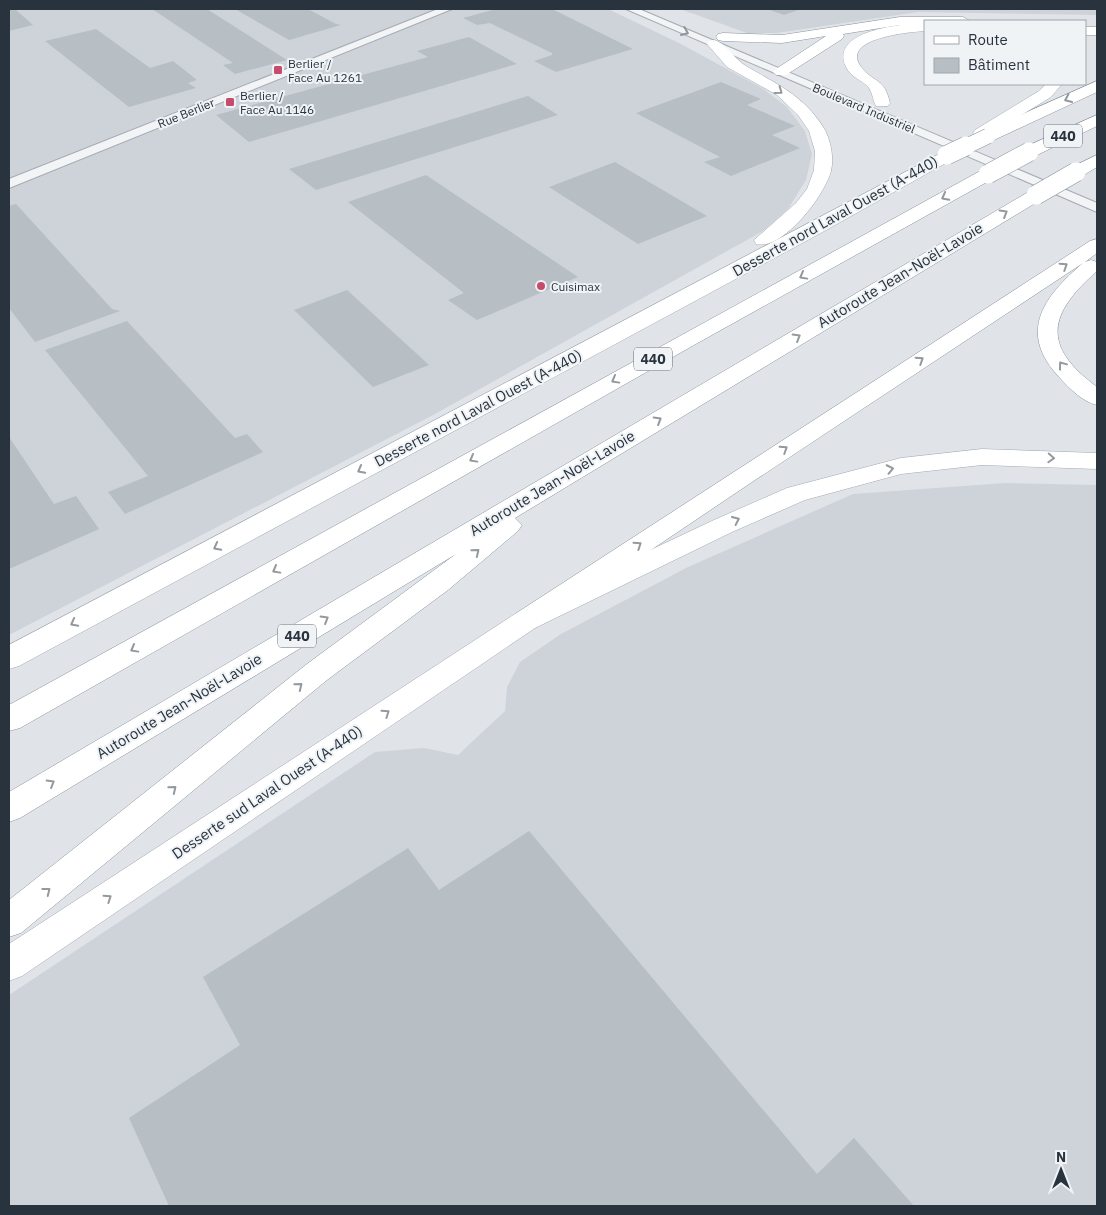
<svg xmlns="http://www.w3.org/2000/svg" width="1106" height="1215" font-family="'IBM Plex Sans',sans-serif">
  <rect width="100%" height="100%" fill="#e0e4e8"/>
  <g fill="#ced3da">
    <path d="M 9,9 L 608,9 L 679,43 L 762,88 L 787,107 L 805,131 L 812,154 L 806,180 L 788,209 L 763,231 L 435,414 L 9,635 Z"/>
    <path d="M 680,9 L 1097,9 L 1097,15 L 918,12 L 777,33 L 747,33 Z"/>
    <path d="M 1005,483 L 1097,485 L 1097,1206 L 9,1206 L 9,995 L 375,752 L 424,748 L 458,755 L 505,711 L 507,687 L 520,662 L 561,634 L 688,567 L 853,494 Z"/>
  </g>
  <g fill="#b7bec4">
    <path d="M 9,9 L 15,9 L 33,25 L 9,31 Z"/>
    <path d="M 152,9 L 207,9 L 287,60 L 235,74 L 223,65 L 233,63 Z"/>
    <path d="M 235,9 L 308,9 L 336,24 L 341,25 L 289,40 Z"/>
    <path d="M 496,9 L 552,9 L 633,49 L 556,72 L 534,61 L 552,55 L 552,53 L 490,23 L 477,25 L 463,18 Z"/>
    <path d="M 767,9 L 801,9 L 784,15 Z"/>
    <path d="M 96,29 L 150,68 L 173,61 L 197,80 L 188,83 L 196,88 L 129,107 L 45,41 Z"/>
    <path d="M 469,37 L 517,64 L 249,142 L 216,115 L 428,57 L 417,51 Z"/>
    <path d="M 721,82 L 761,99 L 747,105 L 795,126 L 772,135 L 800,148 L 731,176 L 704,162 L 720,157 L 636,113 Z"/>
    <path d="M 528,96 L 558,115 L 316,190 L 289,169 Z"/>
    <path d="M 615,162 L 707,216 L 638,244 L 549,187 Z"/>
    <path d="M 426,175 L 578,277 L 477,320 L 448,300 L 464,293 L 348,202 Z"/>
    <path d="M 16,204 L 112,309 L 120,311 L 35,342 L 9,308 L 9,206 Z"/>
    <path d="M 347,290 L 429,365 L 373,387 L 294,310 Z"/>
    <path d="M 127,321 L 235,438 L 247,434 L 263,452 L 125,514 L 108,492 L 148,476 L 45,350 Z"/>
    <path d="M 9,437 L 54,504 L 76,496 L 99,529 L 9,569 Z"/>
    <path d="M 529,831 L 817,1174 L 854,1138 L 914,1206 L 169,1206 L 129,1118 L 240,1045 L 203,977 L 408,848 L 439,890 Z"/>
  </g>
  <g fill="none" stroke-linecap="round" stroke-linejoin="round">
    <g stroke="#a5abb2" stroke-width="2">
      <g id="minor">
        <path d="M 438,9 L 452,9 L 9,188 L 9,179 Z"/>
        <path d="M 626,9 L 639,9 L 1097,203 L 1097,212 Z"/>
      </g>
    </g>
    <g stroke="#a0aab3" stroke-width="1">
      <g id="major">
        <path d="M 925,23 L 925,31 C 910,32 838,38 862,68 C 875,84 884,77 890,103 L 888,106 L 876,106 C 873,101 873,94 869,88 C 863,80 851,78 846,67 C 829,30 902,24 925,23 Z"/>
        <path d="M 714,40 C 726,43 734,59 746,66 C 778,85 805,96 825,130 C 831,142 834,158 831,171 C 825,195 783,251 756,244 L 754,240 L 796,203 L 807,189 L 814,170 L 815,151 L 809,131 L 798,115 L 777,95 L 727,67 L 707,44 L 709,41 Z"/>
        <path d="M 1046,84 L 1062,84 L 1051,97 L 987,136 L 975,136 L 973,133 L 975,130 L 1039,91 Z"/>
        <path d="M 947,150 L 953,151 L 956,155 L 953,159 L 819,234 L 19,666 L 9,669 L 9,645 Z"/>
        <path d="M 982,449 L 1097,453 L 1097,469 L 982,465 L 901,474 L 805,500 L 732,532 L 535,628 L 22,976 L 9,981 L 9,944 L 515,614 L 714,520 L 787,488 L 901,458 Z"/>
      </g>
    </g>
    <g stroke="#88939e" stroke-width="1">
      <g id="highway">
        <path d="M 900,17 L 963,17 L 970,21 L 925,21 L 925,25 L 900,25 L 843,34 L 844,36 L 842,39 L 786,75 L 776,75 L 773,72 L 776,69 L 826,36 L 782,43 L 723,41 L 718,40 L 716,37 L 718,34 L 723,33 L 782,35 Z"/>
        <rect x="1085" y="27" width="12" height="8"/>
        <path d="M 1097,81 L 1097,92 L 994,140 L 982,140 L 980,136 L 982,132 Z"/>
        <path d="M 1097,115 L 1097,126 L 1035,156 L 1023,156 L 1021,152 L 1023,148 Z"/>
        <path d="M 1097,155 L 1097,167 L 1082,176 L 1076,177 L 1070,176 L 1067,172 L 1070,168 Z"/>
        <path d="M 988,169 L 994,170 L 997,174 L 994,178 L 694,345 L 20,728 L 9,731 L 9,705 L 982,170 Z"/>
        <path d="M 1036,190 L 1042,191 L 1045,195 L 1042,199 L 515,518 L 522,525 L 518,531 L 448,590 L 327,680 L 21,933 L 9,937 L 9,900 L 307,664 L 456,554 L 20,818 L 9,822 L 9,792 L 1030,191 Z"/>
        <path d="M 1097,239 L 1097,253 L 1085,262 L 1091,260 L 1097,262 L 1097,271 C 1048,314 1041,346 1097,387 L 1097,405 C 1083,402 1070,389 1060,378 C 1017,333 1043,297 1083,263 L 752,482 L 535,628 L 525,631 L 515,628 L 511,621 L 515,614 L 1090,241 Z"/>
      </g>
    </g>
    <use href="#minor" fill="#f2f4f6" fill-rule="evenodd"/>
    <use href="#major" fill="#fff" fill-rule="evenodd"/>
    <use href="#highway" fill="#fff" fill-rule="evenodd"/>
    <g stroke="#88939e" stroke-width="16" stroke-linecap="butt">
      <path id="highway-bridge-far1" d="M 963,148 L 988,136"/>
    </g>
    <g stroke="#88939e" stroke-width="20" stroke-linecap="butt">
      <g id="highway-bridge">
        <path d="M 947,155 L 966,146"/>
        <path d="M 988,174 L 1029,152"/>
        <path d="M 1036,195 L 1076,172"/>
      </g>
    </g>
    <use href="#highway-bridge-far1" stroke="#fff" stroke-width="15"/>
    <use href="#highway-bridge" stroke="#fff" stroke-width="19"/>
  </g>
  <defs><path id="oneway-chevron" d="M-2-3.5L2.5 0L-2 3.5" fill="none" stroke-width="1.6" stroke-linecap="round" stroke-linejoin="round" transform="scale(1.25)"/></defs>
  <use stroke="#8e949a" href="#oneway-chevron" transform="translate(685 32) rotate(23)"/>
  <g stroke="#94999e">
    <use href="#oneway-chevron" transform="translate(779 91) rotate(36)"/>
    <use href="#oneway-chevron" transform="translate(1068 99) rotate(156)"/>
    <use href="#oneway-chevron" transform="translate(945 197) rotate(152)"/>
    <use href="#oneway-chevron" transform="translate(1004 213) rotate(-31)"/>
    <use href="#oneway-chevron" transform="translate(1064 266) rotate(-33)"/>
    <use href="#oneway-chevron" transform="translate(803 276) rotate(151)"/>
    <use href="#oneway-chevron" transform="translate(797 337) rotate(-31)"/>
    <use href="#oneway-chevron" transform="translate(920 360) rotate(-33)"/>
    <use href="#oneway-chevron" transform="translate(1062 365) rotate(-127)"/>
    <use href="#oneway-chevron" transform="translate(615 380) rotate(151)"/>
    <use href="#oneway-chevron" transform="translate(658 420) rotate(-31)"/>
    <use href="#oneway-chevron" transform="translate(784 449) rotate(-33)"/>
    <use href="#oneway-chevron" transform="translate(1051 458) rotate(3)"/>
    <use href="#oneway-chevron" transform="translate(473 459) rotate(151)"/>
    <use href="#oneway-chevron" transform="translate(890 469) rotate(-12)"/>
    <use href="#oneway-chevron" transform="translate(361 470) rotate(152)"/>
    <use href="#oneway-chevron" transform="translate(736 520) rotate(-25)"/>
    <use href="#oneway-chevron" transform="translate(638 545) rotate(-34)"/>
    <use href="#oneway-chevron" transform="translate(217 547) rotate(152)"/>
    <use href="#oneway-chevron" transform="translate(476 552) rotate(-39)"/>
    <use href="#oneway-chevron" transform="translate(276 570) rotate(151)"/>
    <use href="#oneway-chevron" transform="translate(325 619) rotate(-31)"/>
    <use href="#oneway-chevron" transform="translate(74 623) rotate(152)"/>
    <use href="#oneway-chevron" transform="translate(134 649) rotate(151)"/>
    <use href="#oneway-chevron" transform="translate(299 686) rotate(-39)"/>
    <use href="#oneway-chevron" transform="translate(386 713) rotate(-34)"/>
    <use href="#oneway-chevron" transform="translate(51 783) rotate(-31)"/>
    <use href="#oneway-chevron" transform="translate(173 789) rotate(-39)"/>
    <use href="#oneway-chevron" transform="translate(47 891) rotate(-38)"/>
    <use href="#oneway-chevron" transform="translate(108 898) rotate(-34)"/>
  </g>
  <g fill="#c64c6c" stroke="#eff3f6" stroke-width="2">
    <rect x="273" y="65" width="10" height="10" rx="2.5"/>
    <rect x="225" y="97" width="10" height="10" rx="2.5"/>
    <circle cx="541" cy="286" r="5"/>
  </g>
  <g text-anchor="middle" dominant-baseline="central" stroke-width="4" stroke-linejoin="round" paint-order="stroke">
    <g font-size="12" fill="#29333e" stroke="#eff3f6" text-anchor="start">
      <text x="288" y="63">Berlier /<tspan x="288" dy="14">Face Au 1261</tspan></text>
      <text x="240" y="95">Berlier /<tspan x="240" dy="14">Face Au 1146</tspan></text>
      <text x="551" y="286">Cuisimax</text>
    </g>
    <g font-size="12" fill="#29333e" stroke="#eff3f6">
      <text transform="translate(864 108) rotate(23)">Boulevard Industriel</text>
      <text transform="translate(186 113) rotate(-22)">Rue Berlier</text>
    </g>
    <g fill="#eff3f6" stroke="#646d75" stroke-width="1">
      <rect x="1044" y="124.5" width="38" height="23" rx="4"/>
      <rect x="634" y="347.5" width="38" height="23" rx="4"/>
      <rect x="278" y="624.5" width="38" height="23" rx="4"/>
    </g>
    <g font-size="14" font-weight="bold" fill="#29333e">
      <text x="1063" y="136">440</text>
      <text x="653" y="359">440</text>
      <text x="297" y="636">440</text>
    </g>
    <g font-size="15" fill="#29333e" stroke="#eff3f6">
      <text transform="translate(835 216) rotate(-29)">Desserte nord Laval Ouest (A-440)</text>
      <text transform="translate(900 275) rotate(-31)">Autoroute Jean-Noël-Lavoie</text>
      <text transform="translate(478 408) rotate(-28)">Desserte nord Laval Ouest (A-440)</text>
      <text transform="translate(552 483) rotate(-31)">Autoroute Jean-Noël-Lavoie</text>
      <text transform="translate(179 706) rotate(-31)">Autoroute Jean-Noël-Lavoie</text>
      <text transform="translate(267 792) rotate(-34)">Desserte sud Laval Ouest (A-440)</text>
    </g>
  </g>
  <rect width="1106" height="1215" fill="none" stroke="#29333e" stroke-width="20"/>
  <rect x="924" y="20" width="162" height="65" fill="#eff3f6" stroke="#a0a6ac"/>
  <rect x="934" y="36" width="25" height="8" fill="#ffffff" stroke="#a0a6ac"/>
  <text x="968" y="45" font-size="15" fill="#29333e">Route</text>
  <rect x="934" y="58" width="25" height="15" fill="#b7bec4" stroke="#a0a6ac"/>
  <text x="968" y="70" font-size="15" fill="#29333e">Bâtiment</text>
  <g transform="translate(1061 1170)" stroke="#eff3f6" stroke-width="4" paint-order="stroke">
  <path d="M0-4L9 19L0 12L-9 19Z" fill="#29333e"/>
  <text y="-8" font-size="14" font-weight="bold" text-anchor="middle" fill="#29333e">N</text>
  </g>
</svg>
